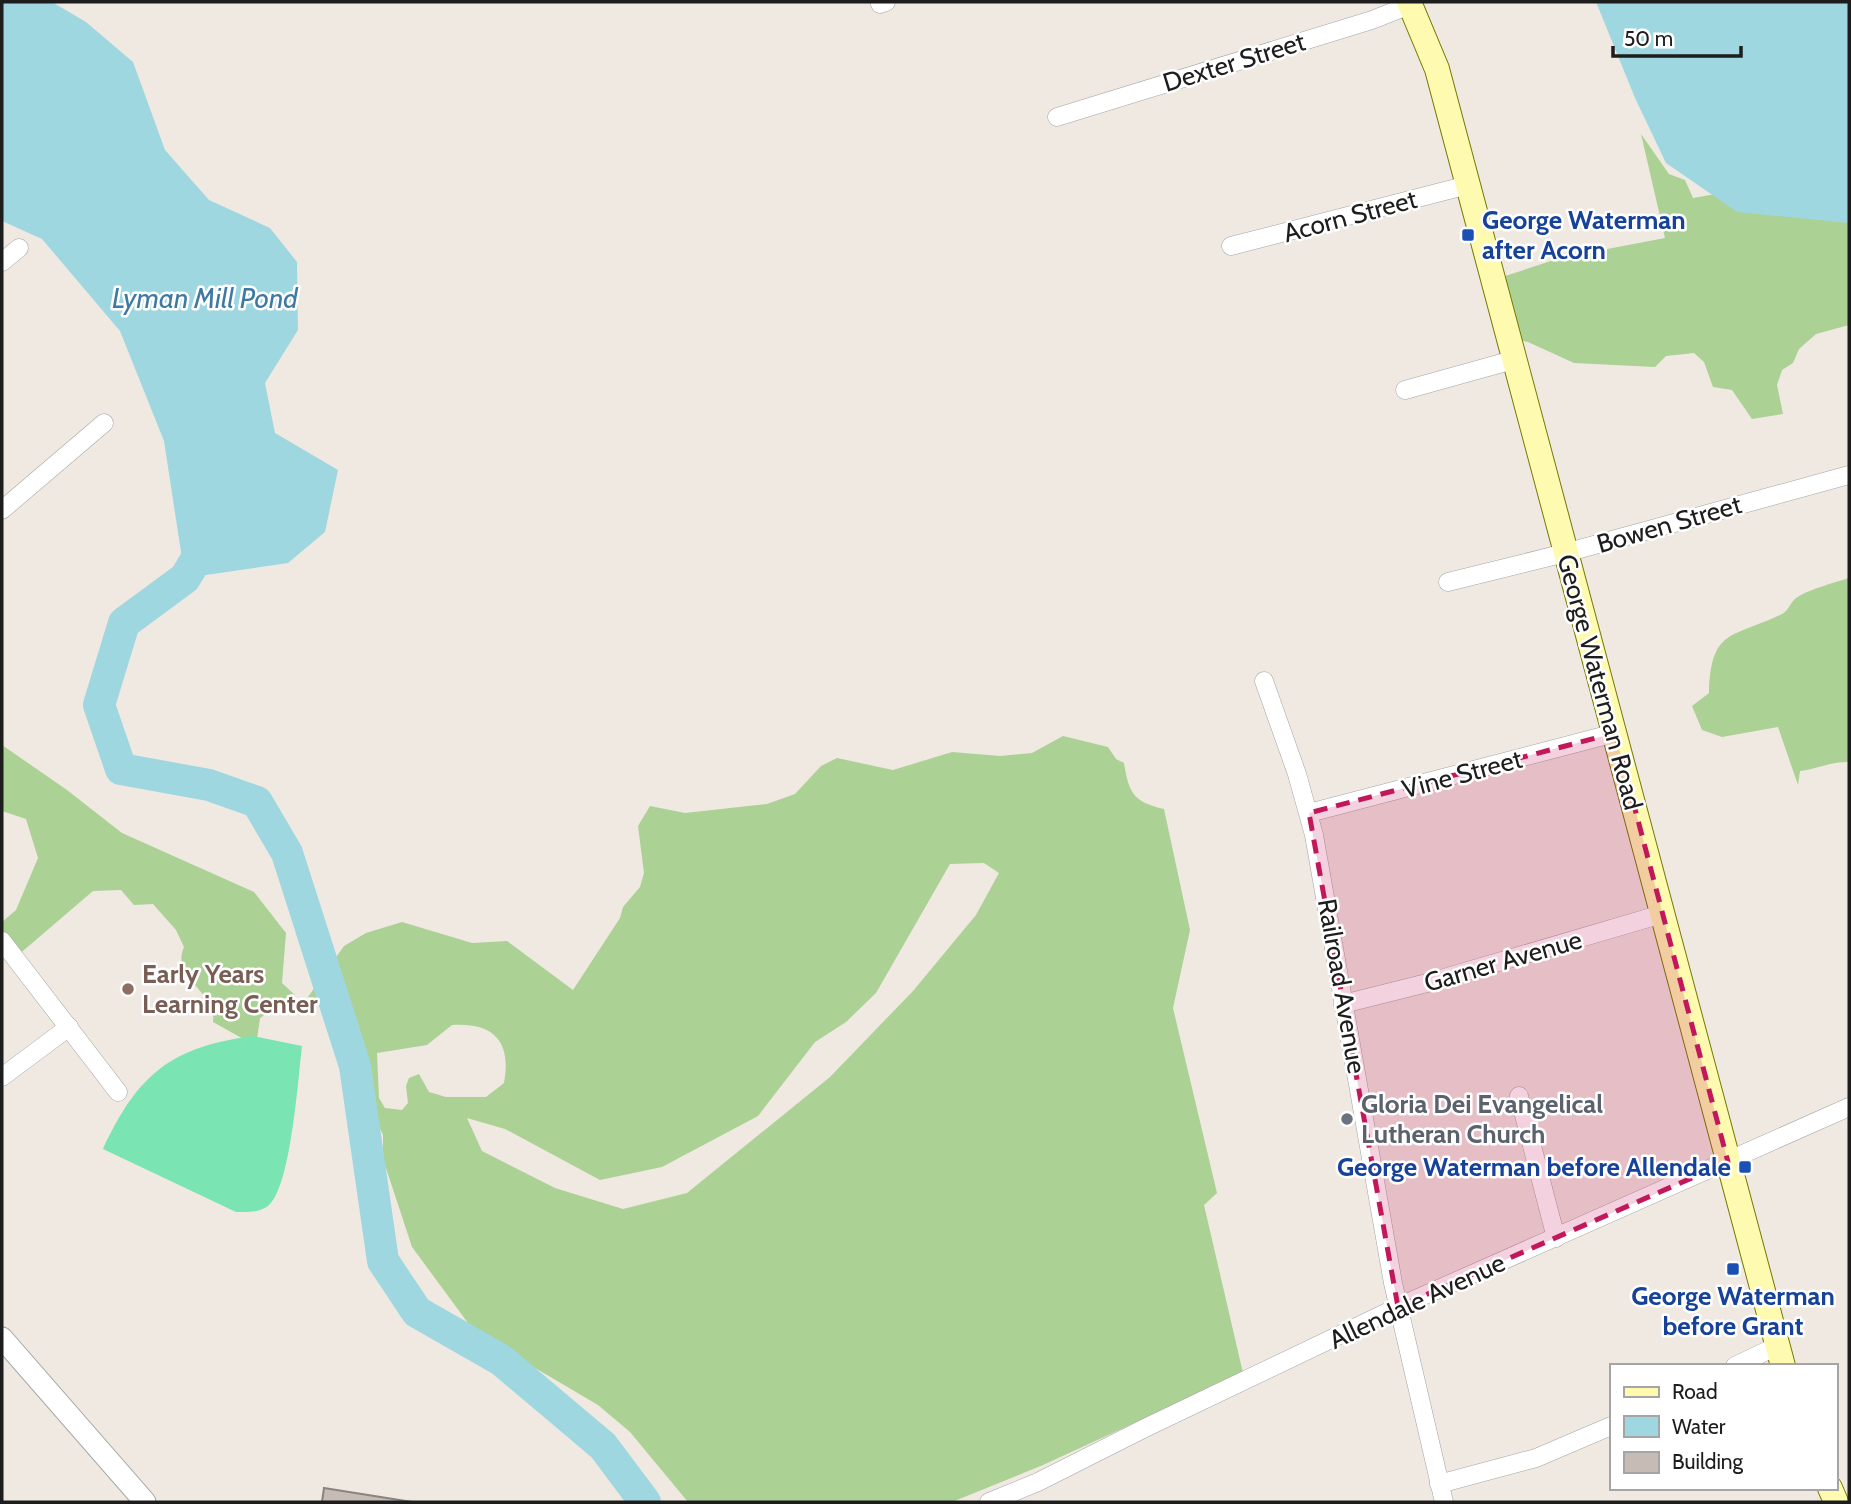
<svg xmlns="http://www.w3.org/2000/svg" width="1851" height="1504" font-family="Cabin,sans-serif">
  <rect width="100%" height="100%" fill="#efe9e2"/>
  <g fill="#abd194" fill-rule="evenodd">
    <path d="M 1641,134 L 1669,174 L 1685,180 L 1693,198 L 1727,192 L 1849,212 L 1849,325 L 1816,334 L 1799,349 L 1793,363 L 1782,370 L 1777,385 L 1783,414 L 1752,419 L 1732,390 L 1713,387 L 1704,362 L 1694,353 L 1666,356 L 1655,367 L 1574,363 L 1528,342 L 1509,338 L 1493,280 L 1560,258 L 1665,238 Z"/>
    <path d="M 1849,578 L 1849,762 C 1833,761 1817,769 1800,771 L 1798,785 L 1778,727 L 1722,737 L 1702,730 L 1692,706 L 1709,693 C 1711,629 1731,638 1780,615 C 1788,612 1789,605 1794,600 C 1802,591 1837,582 1849,578 Z"/>
    <path d="M 1063,736 L 1108,747 L 1116,759 L 1124,763 C 1129,794 1134,802 1164,809 L 1190,930 L 1173,1008 L 1217,1193 L 1204,1205 L 1243,1373 L 1043,1465 L 952,1502 L 688,1502 L 630,1432 L 598,1405 L 498,1346 L 468,1323 L 412,1247 L 383,1159 L 383,1135 L 373,1113 L 363,1044 L 327,1000 L 308,997 L 344,946 L 366,933 L 402,922 L 472,943 L 507,941 L 573,990 L 620,918 L 623,907 L 640,887 L 644,873 L 638,826 L 650,806 L 685,813 L 767,804 L 795,794 L 821,766 L 837,758 L 893,770 L 952,752 L 1000,756 L 1032,753 ZM 984,863 L 999,873 L 976,915 L 913,991 L 830,1077 L 687,1193 L 623,1209 L 555,1188 L 482,1151 L 467,1118 L 505,1129 L 600,1180 L 662,1167 L 758,1116 L 815,1042 L 846,1022 L 876,993 L 950,864 ZM 452,1025 C 493,1022 512,1041 504,1083 L 486,1097 L 446,1097 L 429,1092 L 419,1074 L 409,1078 L 406,1086 L 408,1103 L 402,1110 L 385,1108 L 379,1098 L 377,1053 L 427,1045 Z"/>
    <path d="M 2,745 L 67,790 L 122,833 L 254,892 L 286,933 L 282,983 L 295,995 L 260,1018 L 256,1046 L 213,1022 C 217,991 170,979 184,947 L 176,930 L 153,904 L 134,905 L 121,890 L 93,891 L 17,956 L 2,939 L 2,922 L 16,910 L 38,858 L 26,819 L 2,811 Z"/>
  </g>
  <path fill="#7ae4b2" d="M 253,1036 L 302,1046 C 298,1078 291,1188 268,1206 C 259,1213 246,1212 236,1212 L 103,1149 C 138,1074 171,1047 253,1036 Z"/>
  <g fill="#9fd7e0">
    <path d="M 2,2 L 52,2 L 86,22 L 133,62 L 165,150 L 209,200 L 270,228 L 297,262 L 298,330 L 265,383 L 275,433 L 338,470 L 325,532 L 288,563 L 185,578 L 164,441 L 120,331 L 42,239 L 2,221 Z"/>
    <path d="M 1596,2 L 1849,2 L 1849,223 L 1737,212 L 1666,163 L 1635,98 Z"/>
  </g>
  <g fill="none" stroke-linecap="round" stroke-linejoin="round">
    <path stroke="#9fd7e0" stroke-width="32" d="M 206,543 L 185,578 L 124,623 L 99,705 L 121,769 L 209,785 L 257,802 L 287,853 L 355,1066 L 383,1261 L 417,1312 L 501,1360 L 603,1446 L 645,1502"/>
  </g>
  <path fill="#c7bbb5" stroke="#8b837f" stroke-width="2" d="M 324,1488 L 412,1502 L 322,1502 Z"/>
  <g fill="none" stroke-linecap="round" stroke-linejoin="round">
    <g stroke="#a4a4a4" stroke-width="19">
      <g id="minor">
        <path d="M 880,4 L 886,2"/>
        <path d="M 1057,117 L 1372,20 L 1410,5"/>
        <path d="M 1231,246 L 1468,185"/>
        <path d="M 2,262 L 19,248"/>
        <path d="M 1405,390 L 1513,360"/>
        <path d="M 2,510 L 104,423"/>
        <path d="M 1448,582 L 1565,553 L 1849,475"/>
        <path d="M 1264,681 L 1297,774 L 1314,835 L 1393,1283 L 1444,1502"/>
        <path d="M 1309,813 L 1615,733"/>
        <path d="M 2,941 L 118,1092"/>
        <path d="M 1343,1004 L 1427,983 L 1662,914"/>
        <path d="M 2,1077 L 69,1027"/>
        <path d="M 1519,1096 L 1556,1238"/>
        <path d="M 1735,1366 L 1777,1346"/>
        <path d="M 1439,1484 L 1536,1458 L 1611,1426"/>
        <path d="M 989,1502 L 1038,1482 L 1145,1428 L 1398,1307 L 1849,1107"/>
      </g>
    </g>
    <g stroke="#a4a4a4" stroke-width="23">
      <path id="tertiary" d="M 2,1338 L 145,1502"/>
    </g>
    <g stroke="#767800" stroke-width="26">
      <g id="secondary">
        <path d="M 1409,2 L 1437,69 L 1783,1366"/>
        <path d="M 1830,1488 L 1836,1502"/>
      </g>
    </g>
    <use href="#minor" stroke="#fff" stroke-width="18"/>
    <use href="#tertiary" stroke="#fff" stroke-width="21"/>
    <use href="#secondary" stroke="#fefbb1" stroke-width="24"/>
  </g>
  <path fill="#c2185b" fill-opacity="0.2" stroke="#c2185b" stroke-width="5" stroke-dasharray="14 9" stroke-linejoin="round" d="M 1615,733 L 1728,1162 L 1398,1307 L 1309,813 Z"/>
  <g fill="#1a4fb4" stroke="#fff" stroke-width="2.5">
    <rect x="1461" y="228" width="14" height="14" rx="3.5"/>
    <rect x="1738" y="1160" width="14" height="14" rx="3.5"/>
    <rect x="1726" y="1262" width="14" height="14" rx="3.5"/>
  </g>
  <circle fill="#8d6e63" stroke="#fff" stroke-width="2.5" cx="128" cy="989" r="7"/>
  <circle fill="#6b7280" stroke="#fff" stroke-width="2.5" cx="1347" cy="1119" r="7"/>
  <g text-anchor="middle" dominant-baseline="central" stroke-width="5" stroke-linejoin="round" paint-order="stroke">
    <g font-size="26" fill="#1d1d1d" stroke="#fff">
      <text transform="translate(1234 62) rotate(-17)">Dexter Street</text>
      <text transform="translate(1350 216) rotate(-15)">Acorn Street</text>
      <text transform="translate(1669 524) rotate(-16)">Bowen Street</text>
      <text transform="translate(1600 682) rotate(75)">George Waterman Road</text>
      <text transform="translate(1462 774) rotate(-15)">Vine Street</text>
      <text transform="translate(1503 961) rotate(-16)">Garner Avenue</text>
      <text transform="translate(1342 986) rotate(80)">Railroad Avenue</text>
      <text transform="translate(1417 1301) rotate(-25)">Allendale Avenue</text>
    </g>
    <g font-size="26" font-weight="bold" fill="#164399" stroke="#fff" text-anchor="start">
      <text x="1482" y="220">George Waterman<tspan x="1482" dy="30">after Acorn</tspan></text>
      <text x="1731" y="1167" text-anchor="end">George Waterman before Allendale</text>
      <text x="1733" y="1296" text-anchor="middle">George Waterman<tspan x="1733" dy="30">before Grant</tspan></text>
    </g>
    <g font-size="26" font-weight="bold" fill="#785e54" stroke="#fff" text-anchor="start">
      <text x="142" y="974">Early Years<tspan x="142" dy="30">Learning Center</tspan></text>
    </g>
    <g font-size="26" font-weight="bold" fill="#5b616d" stroke="#fff" text-anchor="start">
      <text x="1361" y="1104">Gloria Dei Evangelical<tspan x="1361" dy="30">Lutheran Church</tspan></text>
    </g>
    <g font-size="28" font-style="italic" fill="#3e79a3" stroke="#fff">
      <text x="205" y="298">Lyman Mill Pond</text>
    </g>
  </g>
  <rect width="1851" height="1504" fill="none" stroke="#1d1d1d" stroke-width="7"/>
  <rect x="1610" y="1364" width="228" height="126" fill="#ffffff" stroke="#a5a5a5" stroke-width="2"/>
  <rect x="1624" y="1387" width="35" height="10" fill="#fefbb1" stroke="#a5a5a5" stroke-width="2"/>
  <text x="1672" y="1399" font-size="21" fill="#1d1d1d">Road</text>
  <rect x="1624" y="1416" width="35" height="21" fill="#9fd7e0" stroke="#a5a5a5" stroke-width="2"/>
  <text x="1672" y="1434" font-size="21" fill="#1d1d1d">Water</text>
  <rect x="1624" y="1452" width="35" height="21" fill="#c7bbb5" stroke="#a5a5a5" stroke-width="2"/>
  <text x="1672" y="1469" font-size="21" fill="#1d1d1d">Building</text>
  <path d="M1613 46v10h128v-10" fill="none" stroke="#1d1d1d" stroke-width="3.5"/>
  <text x="1624" y="46" font-size="21" fill="#1d1d1d" stroke="#ffffff" stroke-width="5" paint-order="stroke">50 m</text>
</svg>
